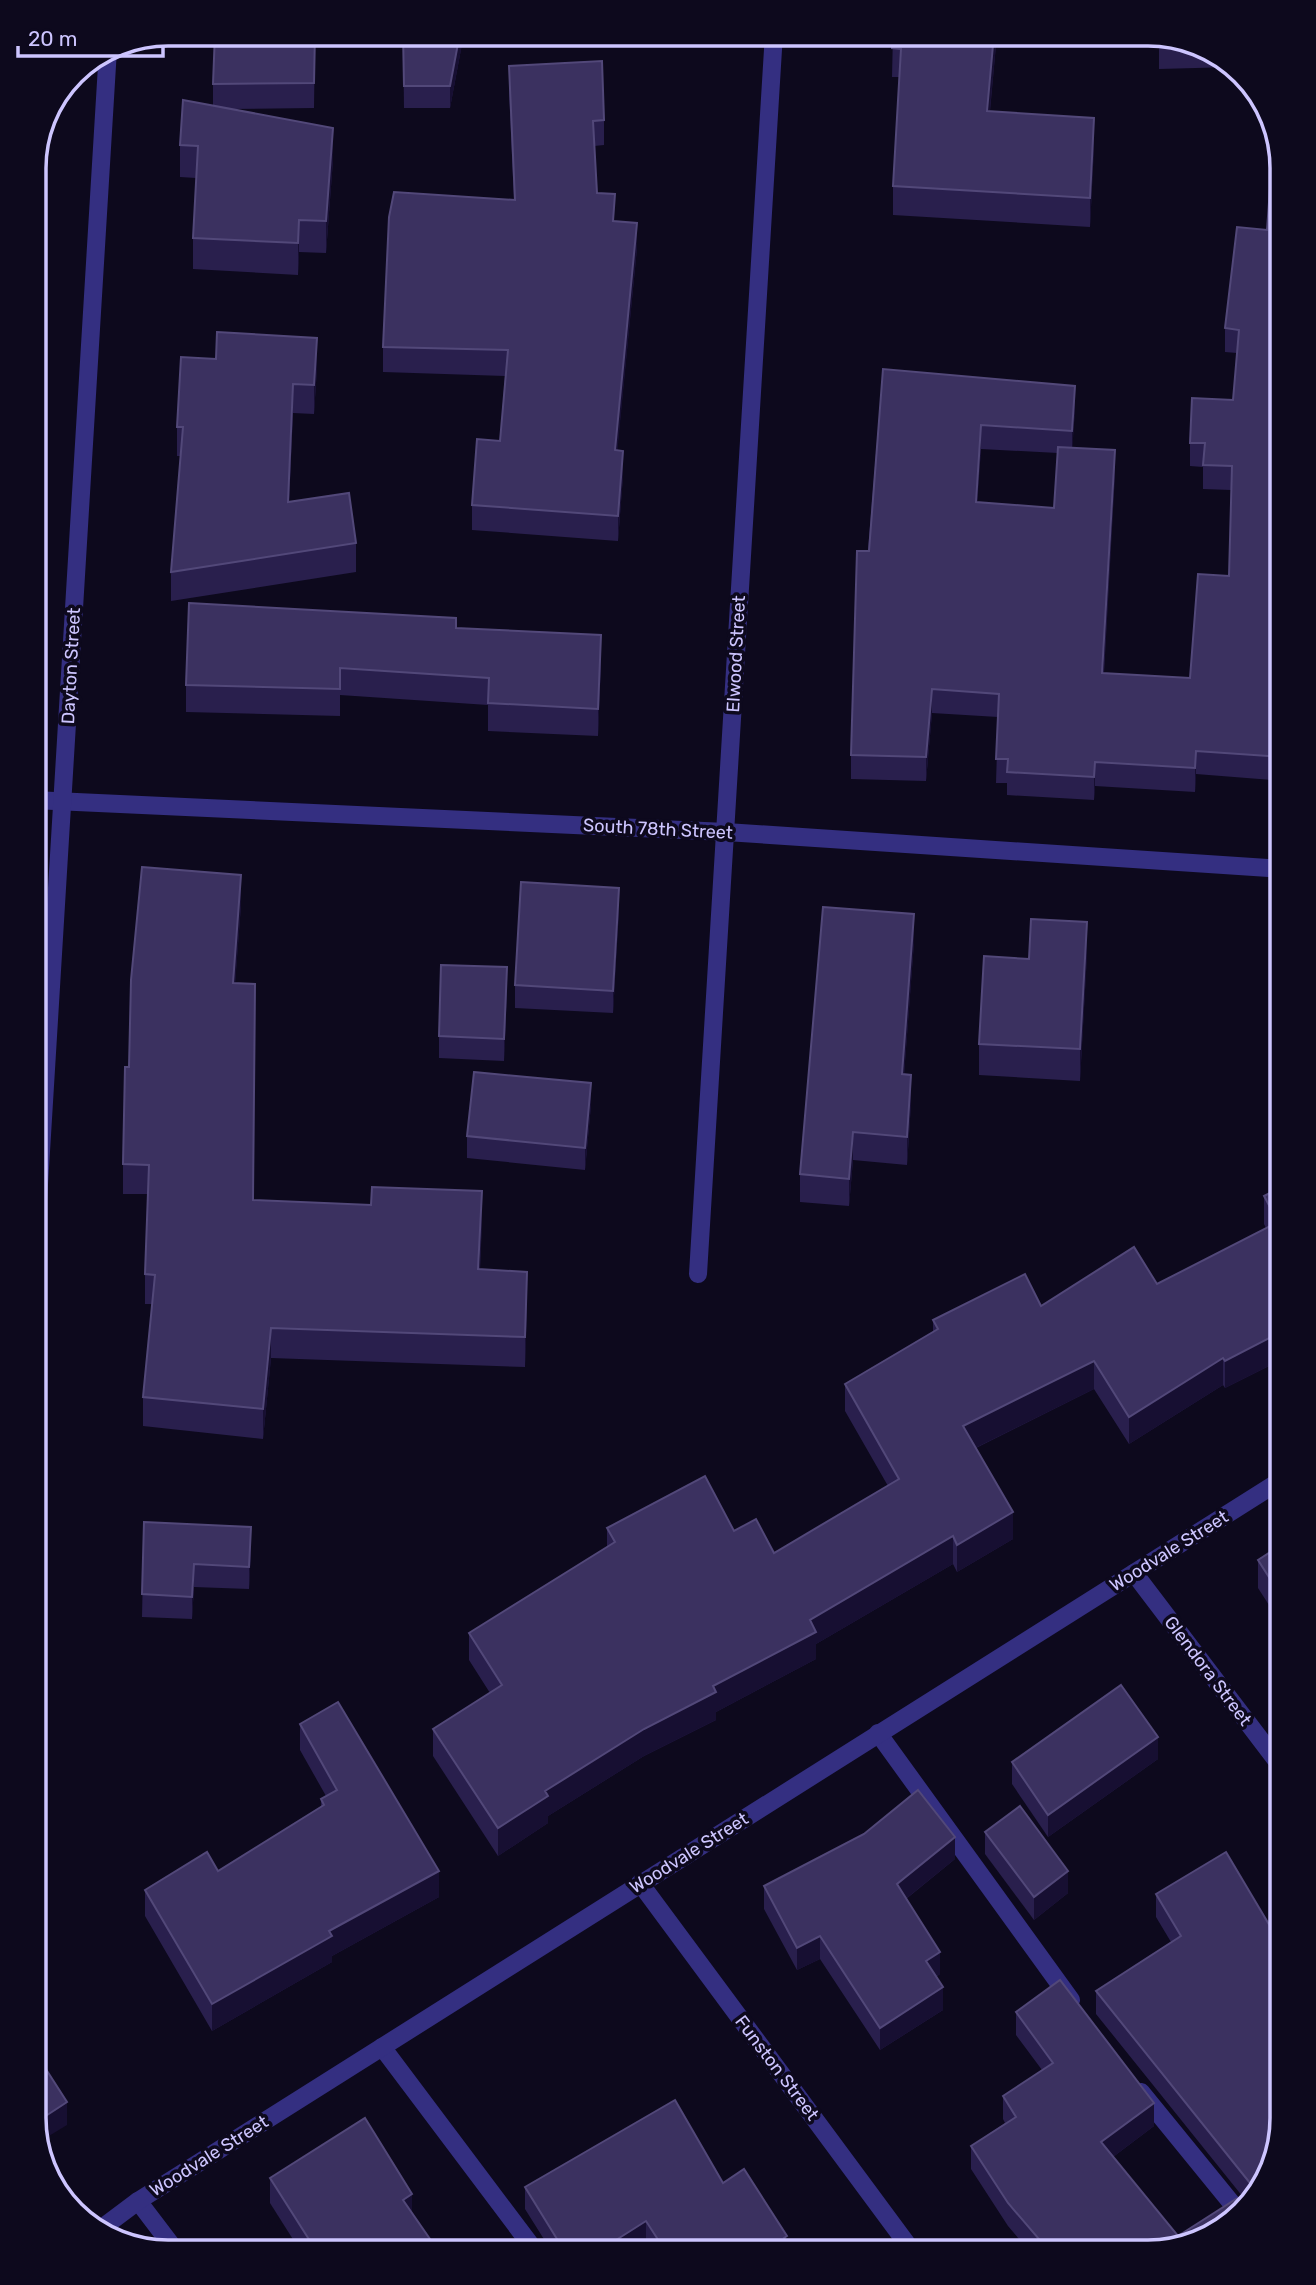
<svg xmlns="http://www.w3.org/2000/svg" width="1316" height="2285" font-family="Rubik,sans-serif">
  <rect width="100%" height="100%" fill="#0d091d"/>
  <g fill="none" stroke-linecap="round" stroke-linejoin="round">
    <g stroke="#342f81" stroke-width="18">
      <path d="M 878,1733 L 1071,2000"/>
      <path d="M 382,2047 L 536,2252"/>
      <path d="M 1141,2092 L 1238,2211"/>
    </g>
    <g stroke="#342f81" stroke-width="18">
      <path d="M 33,800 L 726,832 L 1283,869"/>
      <path d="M 698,1274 L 774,33"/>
      <path d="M 33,1283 L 108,49"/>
      <path d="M 1134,1573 L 1283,1769"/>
      <path d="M 640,1883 L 913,2252"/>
      <path d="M 138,2201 L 176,2251"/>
      <path d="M 98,2231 L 138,2201 L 1283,1479"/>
    </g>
  </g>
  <g fill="#291f4d" fill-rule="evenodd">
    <path d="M 315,33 L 314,108 L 229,109 L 333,160 L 326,253 L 299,252 L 298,275 L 193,269 L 193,238 L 196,178 L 180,177 L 180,145 L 213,106 L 213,84 Z"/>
    <path d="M 403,33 L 462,33 L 462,44 L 450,108 L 404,108 Z"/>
    <path d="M 893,33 L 997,34 L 990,111 L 1094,147 L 1090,227 L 893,215 L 893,186 L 899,77 L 892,77 Z"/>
    <path d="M 1159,34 L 1223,56 L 1233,67 L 1159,69 Z"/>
    <path d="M 509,66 L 604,120 L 604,145 L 594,146 L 597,193 L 615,221 L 637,248 L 617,451 L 623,476 L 618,541 L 472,530 L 472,505 L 500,441 L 505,376 L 383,372 L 383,347 L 514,200 L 509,91 Z"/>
    <path d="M 1283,168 L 1283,781 L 1196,774 L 1195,792 L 1095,786 L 1094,800 L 1007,795 L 1007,783 L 996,783 L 998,717 L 932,713 L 926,781 L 851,779 L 851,755 L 883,369 L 1075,410 L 1072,448 L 1115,474 L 1104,673 L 1190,678 L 1229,576 L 1231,490 L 1203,489 L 1203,467 L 1190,466 L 1190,443 L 1233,400 L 1237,353 L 1225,352 L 1225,328 L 1267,230 ZM 981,449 L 1058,453 L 1054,508 L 977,502 Z"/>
    <path d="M 317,367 L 314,414 L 293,413 L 289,502 L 356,543 L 356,572 L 171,601 L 171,572 L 181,456 L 177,456 L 177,427 Z"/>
    <path d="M 456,628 L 601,662 L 598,736 L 488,731 L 488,705 L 340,695 L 340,716 L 186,712 L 186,685 Z"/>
    <path d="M 241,905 L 235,983 L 253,1200 L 482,1221 L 480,1270 L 527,1301 L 525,1367 L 271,1358 L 263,1439 L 143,1426 L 143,1397 L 152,1304 L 145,1304 L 145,1274 L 148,1194 L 123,1194 L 123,1164 L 129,1067 Z"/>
    <path d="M 619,910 L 613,1013 L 515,1008 L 515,985 Z"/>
    <path d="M 914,942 L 904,1075 L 911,1103 L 907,1165 L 853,1160 L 849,1206 L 800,1202 L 800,1174 Z"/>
    <path d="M 1087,954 L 1080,1081 L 979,1075 L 979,1044 L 1029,959 Z"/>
    <path d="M 507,989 L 504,1061 L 439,1058 L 439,1036 Z"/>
    <path d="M 591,1105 L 585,1170 L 467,1158 L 467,1136 Z"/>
    <path d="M 1283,1186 L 1283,1359 L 1225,1388 L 1223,1385 L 1129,1444 L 1094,1389 L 976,1448 L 1013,1539 L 957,1572 L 953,1564 L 816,1644 L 816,1659 L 716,1712 L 716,1720 L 644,1756 L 548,1816 L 548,1823 L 498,1856 L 433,1756 L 433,1729 L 490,1693 L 469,1660 L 469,1633 L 607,1547 L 607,1528 L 734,1531 L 774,1553 L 888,1486 L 845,1411 L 845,1384 L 933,1332 L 933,1320 L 1041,1306 L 1157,1284 L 1266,1228 L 1264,1224 L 1264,1196 Z"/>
    <path d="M 144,1522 L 251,1549 L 249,1589 L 194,1587 L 192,1619 L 142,1617 Z"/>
    <path d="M 1283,1544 L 1283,1627 L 1258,1588 L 1258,1560 Z"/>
    <path d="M 300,1724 L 439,1897 L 332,1956 L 332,1962 L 212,2031 L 145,1916 L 145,1890 L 218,1871 L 321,1807 L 321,1799 L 326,1796 L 300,1750 Z"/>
    <path d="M 1158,1759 L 1048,1837 L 1012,1784 L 1012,1762 Z"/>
    <path d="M 985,1832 L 1068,1893 L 1034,1920 L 985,1854 Z"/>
    <path d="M 1226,1852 L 1260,2192 L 1148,2252 L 1030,2252 L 1008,2226 L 971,2169 L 971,2146 L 1005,2123 L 1003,2119 L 1003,2096 L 1042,2070 L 1016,2035 L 1016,2012 L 1154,2126 L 1113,2157 L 1178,2236 L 1243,2197 L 1096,2014 L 1096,1991 L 1171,1942 L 1156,1917 L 1156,1894 Z"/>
    <path d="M 955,1859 L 906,1899 L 940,1974 L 936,1977 L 943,2010 L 880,2050 L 820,1959 L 797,1970 L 764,1909 L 764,1886 Z"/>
    <path d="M 270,2178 L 412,2213 L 439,2252 L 301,2252 L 270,2203 Z"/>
    <path d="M 723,2183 L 787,2243 L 793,2252 L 652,2252 L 646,2243 L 633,2252 L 552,2252 L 525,2209 L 525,2187 Z"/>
  </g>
  <g fill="#170f32">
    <path d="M 460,33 L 462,33 L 462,44 L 450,108 L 450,86 Z"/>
    <path d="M 994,34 L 997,34 L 987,140 L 987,111 Z"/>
    <path d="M 1094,118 L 1094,147 L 1090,227 L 1090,198 Z"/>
    <path d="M 333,128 L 333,160 L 326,253 L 326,221 Z"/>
    <path d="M 299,220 L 299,252 L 298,275 L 298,243 Z"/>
    <path d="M 637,223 L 637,248 L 615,476 L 615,450 Z"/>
    <path d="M 317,338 L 317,367 L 314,414 L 314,385 Z"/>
    <path d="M 293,384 L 293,413 L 288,531 L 288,502 Z"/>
    <path d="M 1075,386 L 1075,410 L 1072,454 L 1072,431 Z"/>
    <path d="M 981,425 L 981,449 L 976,526 L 976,502 Z"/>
    <path d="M 1115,450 L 1115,474 L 1102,697 L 1102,673 Z"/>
    <path d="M 623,451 L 623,476 L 618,541 L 618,516 Z"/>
    <path d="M 601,635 L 601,662 L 598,736 L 598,709 Z"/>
    <path d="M 932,689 L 932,713 L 926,781 L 926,757 Z"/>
    <path d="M 1196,751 L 1196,774 L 1195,792 L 1195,768 Z"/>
    <path d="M 1095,762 L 1095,786 L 1094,800 L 1094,777 Z"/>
    <path d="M 241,875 L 241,905 L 233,1013 L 233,983 Z"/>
    <path d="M 619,888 L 619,910 L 613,1013 L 613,991 Z"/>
    <path d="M 914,914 L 914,942 L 902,1102 L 902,1074 Z"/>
    <path d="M 1087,922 L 1087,954 L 1080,1081 L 1080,1049 Z"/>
    <path d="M 507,967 L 507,989 L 504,1061 L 504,1039 Z"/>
    <path d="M 911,1075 L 911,1103 L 907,1165 L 907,1137 Z"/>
    <path d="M 591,1083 L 591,1105 L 585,1170 L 585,1148 Z"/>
    <path d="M 853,1132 L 853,1160 L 849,1206 L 849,1179 Z"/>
    <path d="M 482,1191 L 482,1221 L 478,1299 L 478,1269 Z"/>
    <path d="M 527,1272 L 527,1301 L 525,1367 L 525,1337 Z"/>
    <path d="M 271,1328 L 271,1358 L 263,1439 L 263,1409 Z"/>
    <path d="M 1283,1331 L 1283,1359 L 1225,1388 L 1225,1361 Z"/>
    <path d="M 1223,1358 L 1223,1385 L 1129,1444 L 1129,1417 Z"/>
    <path d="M 1094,1361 L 1094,1389 L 963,1454 L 963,1426 Z"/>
    <path d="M 1013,1512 L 1013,1539 L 957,1572 L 957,1545 Z"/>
    <path d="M 251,1527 L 251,1549 L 249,1589 L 249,1567 Z"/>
    <path d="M 953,1536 L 953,1564 L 816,1644 L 816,1659 L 716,1712 L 716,1720 L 644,1756 L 548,1816 L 548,1823 L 498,1856 L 498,1828 L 545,1791 L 713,1686 L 810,1620 Z"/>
    <path d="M 194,1564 L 194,1587 L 192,1619 L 192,1597 Z"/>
    <path d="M 1158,1737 L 1158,1759 L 1048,1837 L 1048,1815 Z"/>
    <path d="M 955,1837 L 955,1859 L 897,1906 L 897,1884 Z"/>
    <path d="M 439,1871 L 439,1897 L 332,1956 L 332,1962 L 212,2031 L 212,2004 L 329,1931 Z"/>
    <path d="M 1068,1871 L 1068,1893 L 1034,1920 L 1034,1897 Z"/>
    <path d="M 820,1936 L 820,1959 L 797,1970 L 797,1948 Z"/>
    <path d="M 940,1952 L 940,1974 L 926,1983 L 926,1961 Z"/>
    <path d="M 943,1987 L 943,2010 L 880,2050 L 880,2028 Z"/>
    <path d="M 67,2102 L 67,2125 L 39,2142 L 35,2123 Z"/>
    <path d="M 1154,2103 L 1154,2126 L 1101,2166 L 1101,2142 Z"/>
    <path d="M 412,2194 L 412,2219 L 403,2200 Z"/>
    <path d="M 646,2221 L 646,2243 L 633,2252 L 597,2252 Z"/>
    <path d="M 329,2246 L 329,2252 L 321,2252 Z"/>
  </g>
  <g fill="#3b3160" stroke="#524879" stroke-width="2">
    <path d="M 215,33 L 315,33 L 314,83 L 213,84 Z"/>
    <path d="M 403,33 L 460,33 L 450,86 L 404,86 Z"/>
    <path d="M 893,33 L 994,34 L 987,111 L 1094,118 L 1090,198 L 893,186 L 901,49 L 892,48 Z"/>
    <path d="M 1159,34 L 1189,44 L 1159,45 Z"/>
    <path d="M 602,61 L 604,120 L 593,121 L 597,193 L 615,194 L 613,221 L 637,223 L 615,450 L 623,451 L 618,516 L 472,505 L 477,439 L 500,441 L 508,350 L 383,347 L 389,217 L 394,192 L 515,200 L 509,66 Z"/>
    <path d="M 183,100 L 333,128 L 326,221 L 299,220 L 298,243 L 193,238 L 198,146 L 180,145 Z"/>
    <path d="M 1274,132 L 1283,168 L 1283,757 L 1196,751 L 1195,768 L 1095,762 L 1094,777 L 1007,772 L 1008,759 L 996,759 L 999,694 L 932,689 L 926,757 L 851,755 L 857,551 L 869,551 L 883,369 L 1075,386 L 1072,431 L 981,425 L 976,502 L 1054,508 L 1058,447 L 1115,450 L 1102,673 L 1190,678 L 1198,574 L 1229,576 L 1232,466 L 1203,465 L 1205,443 L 1190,443 L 1192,398 L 1233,400 L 1239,330 L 1225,328 L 1237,227 L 1267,230 Z"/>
    <path d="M 217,332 L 317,338 L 314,385 L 293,384 L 288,502 L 349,493 L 356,543 L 171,572 L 183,427 L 177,427 L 181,357 L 216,359 Z"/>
    <path d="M 189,603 L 456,618 L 456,628 L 601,635 L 598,709 L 488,703 L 489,678 L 340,668 L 340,689 L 186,685 Z"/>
    <path d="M 142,867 L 241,875 L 233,983 L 255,984 L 253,1200 L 371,1205 L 372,1187 L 482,1191 L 478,1269 L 527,1272 L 525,1337 L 271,1328 L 263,1409 L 143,1397 L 155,1275 L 145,1274 L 149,1165 L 123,1164 L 125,1067 L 129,1067 L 131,980 Z"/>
    <path d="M 521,882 L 619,888 L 613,991 L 515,985 Z"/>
    <path d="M 823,907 L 914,914 L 902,1074 L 911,1075 L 907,1137 L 853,1132 L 849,1179 L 800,1174 Z"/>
    <path d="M 1031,919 L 1087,922 L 1080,1049 L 979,1044 L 984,956 L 1029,959 Z"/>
    <path d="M 441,965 L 507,967 L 504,1039 L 439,1036 Z"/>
    <path d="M 474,1072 L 591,1083 L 585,1148 L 467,1136 Z"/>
    <path d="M 1283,1186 L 1283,1331 L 1225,1361 L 1223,1358 L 1129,1417 L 1094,1361 L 963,1426 L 1013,1512 L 957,1545 L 953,1536 L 810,1620 L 816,1632 L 713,1686 L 716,1692 L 644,1729 L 545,1791 L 548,1796 L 498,1828 L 433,1729 L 502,1685 L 469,1633 L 615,1542 L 607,1528 L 705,1476 L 734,1531 L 756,1519 L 774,1553 L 899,1479 L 845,1384 L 938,1329 L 933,1320 L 1025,1274 L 1041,1306 L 1134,1247 L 1157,1284 L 1278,1222 L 1264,1196 Z"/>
    <path d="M 144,1522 L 251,1527 L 249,1567 L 194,1564 L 192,1597 L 142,1594 Z"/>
    <path d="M 1283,1544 L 1283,1599 L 1258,1560 Z"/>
    <path d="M 1121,1685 L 1158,1737 L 1048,1815 L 1012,1762 Z"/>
    <path d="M 338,1702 L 439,1871 L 329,1931 L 332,1936 L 212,2004 L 145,1890 L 207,1852 L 218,1871 L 324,1805 L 321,1799 L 337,1790 L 300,1724 Z"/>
    <path d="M 918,1790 L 955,1837 L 897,1884 L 940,1952 L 926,1961 L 943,1987 L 880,2028 L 820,1936 L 797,1948 L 764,1886 L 864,1834 Z"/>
    <path d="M 1020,1806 L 1068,1871 L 1034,1897 L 985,1832 Z"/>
    <path d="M 1226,1852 L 1283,1948 L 1283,2117 L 1260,2192 L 1207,2238 L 1148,2252 L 1050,2252 L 1008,2203 L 971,2146 L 1016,2117 L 1003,2096 L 1053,2063 L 1016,2012 L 1060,1980 L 1154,2103 L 1101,2142 L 1178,2236 L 1236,2199 L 1245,2197 L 1254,2188 L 1096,1991 L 1181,1936 L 1156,1894 Z"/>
    <path d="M 33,2049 L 67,2102 L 35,2123 L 33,2117 Z"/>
    <path d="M 675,2100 L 723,2183 L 744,2169 L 787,2236 L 784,2238 L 793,2252 L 666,2252 L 646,2221 L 597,2252 L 565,2252 L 525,2187 Z"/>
    <path d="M 365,2118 L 412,2194 L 403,2200 L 439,2252 L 333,2252 L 329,2246 L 321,2252 L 317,2252 L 270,2178 Z"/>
  </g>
  <g text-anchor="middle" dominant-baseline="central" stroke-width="7" stroke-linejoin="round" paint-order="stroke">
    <g font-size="18" fill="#cdc5ff" stroke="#0d091d">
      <text transform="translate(736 654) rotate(-87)">Elwood Street</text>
      <text transform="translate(71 666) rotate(-87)">Dayton Street</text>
      <text transform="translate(658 829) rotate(3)">South 78th Street</text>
      <text transform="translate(1169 1551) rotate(-32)">Woodvale Street</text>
      <text transform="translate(1208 1671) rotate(53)">Glendora Street</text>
      <text transform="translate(689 1853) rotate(-32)">Woodvale Street</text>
      <text transform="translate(777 2068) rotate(53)">Funston Street</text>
      <text transform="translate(209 2156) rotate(-32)">Woodvale Street</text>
    </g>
  </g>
  <path d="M0 0H1316V2285H0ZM168 46H1148A122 122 0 0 1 1270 168V2118A122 122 0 0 1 1148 2240H168A122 122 0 0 1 46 2118V168A122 122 0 0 1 168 46Z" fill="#0d091d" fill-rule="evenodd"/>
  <path fill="none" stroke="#cdc5ff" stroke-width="3.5" d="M168 46H1148A122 122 0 0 1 1270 168V2118A122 122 0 0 1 1148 2240H168A122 122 0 0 1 46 2118V168A122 122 0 0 1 168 46Z"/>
  <path d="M18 46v10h145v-10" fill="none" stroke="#cdc5ff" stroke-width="3.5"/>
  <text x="28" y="46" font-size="21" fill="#cdc5ff" stroke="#0d091d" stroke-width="5" paint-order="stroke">20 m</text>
</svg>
